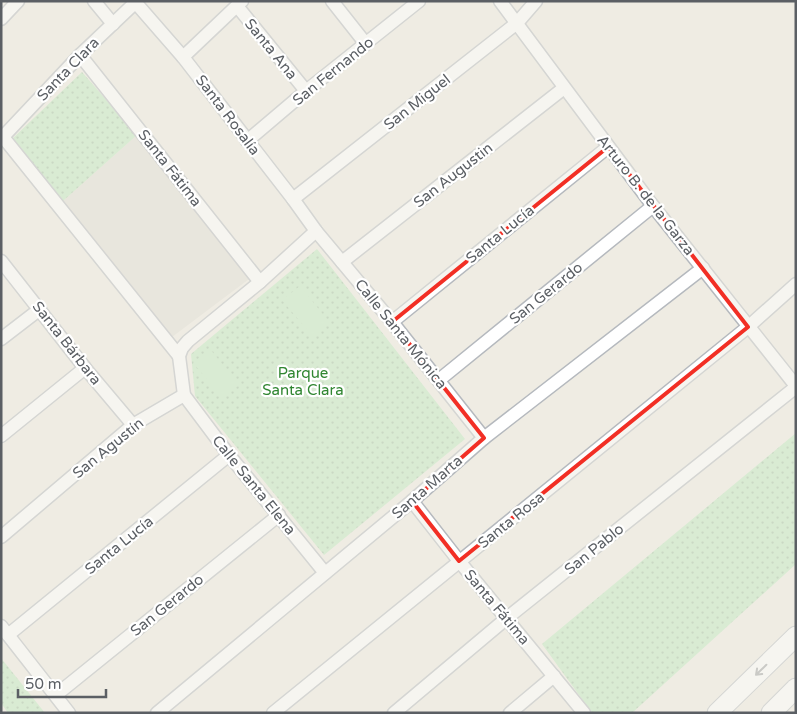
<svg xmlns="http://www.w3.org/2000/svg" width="797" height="714" font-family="'Varela Round',sans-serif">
  <defs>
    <pattern id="green-dots" width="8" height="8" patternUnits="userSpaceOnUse" patternTransform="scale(1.25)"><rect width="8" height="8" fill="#bfe8be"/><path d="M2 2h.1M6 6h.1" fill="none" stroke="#9ebf9e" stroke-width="1.8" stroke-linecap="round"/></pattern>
  </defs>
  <rect width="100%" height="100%" fill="#efece3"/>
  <path fill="#e1ddd4" d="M 137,135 L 253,276 L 168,340 L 63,201 Z"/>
  <g fill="url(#green-dots)">
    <path d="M 82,72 L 137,135 L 63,201 L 12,139 Z"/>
    <path d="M 317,249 L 465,439 L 324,555 L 195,396 L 191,354 Z"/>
    <path d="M 796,433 L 796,564 L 632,713 L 592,713 L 542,644 Z"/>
    <path d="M 1,658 L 45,713 L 8,713 L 1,703 Z"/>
  </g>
  <g fill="#bfe8be">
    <path d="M 300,286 L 330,323 L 313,337 L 282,300 Z"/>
    <path d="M 210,349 L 239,385 L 223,398 L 193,363 Z"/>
  </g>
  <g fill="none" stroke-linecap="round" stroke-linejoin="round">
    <g stroke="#b5b9be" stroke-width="15">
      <g id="minor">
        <path d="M 94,1 L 113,24"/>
        <path d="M 332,1 L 366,44"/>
        <path d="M 500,1 L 653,206 L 796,386"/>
        <path d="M 136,3 L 183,57 L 293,199 L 316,231 L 392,322 L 484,438"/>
        <path d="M 237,6 L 306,91"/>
        <path d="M 1,19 L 18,1"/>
        <path d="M 80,55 L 260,282"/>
        <path d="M 183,57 L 242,1"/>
        <path d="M 3,137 L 179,356"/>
        <path d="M 1,139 L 80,55 L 137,1"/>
        <path d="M 247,141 L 306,91 L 419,1"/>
        <path d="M 293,199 L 517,23 L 536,1"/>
        <path d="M 316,231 L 260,282 L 188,341 L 182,348 L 179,356 L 184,395 L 229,455 L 325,573"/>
        <path d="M 1,261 L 85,368 L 133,425"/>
        <path d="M 342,262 L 564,88"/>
        <path d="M 392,322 L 608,147"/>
        <path d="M 1,339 L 40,309"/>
        <path d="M 439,380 L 653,206"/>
        <path d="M 1,436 L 85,368"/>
        <path d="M 412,501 L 459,561 L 584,713"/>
        <path d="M 1,537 L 133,425 L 184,395"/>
        <path d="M 1,626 L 69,713"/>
        <path d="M 8,635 L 229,455"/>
        <path d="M 56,695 L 279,515"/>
        <path d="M 157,713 L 412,501 L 484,438 L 703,268"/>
        <path d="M 273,713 L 748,327 L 796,284"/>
        <path d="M 394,713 L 507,618 L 796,387"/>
        <path d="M 510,713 L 554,676"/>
      </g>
    </g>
    <g stroke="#b6bac0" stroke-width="21">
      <g id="secondary">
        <path d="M 717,713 L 796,636"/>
        <path d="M 771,713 L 796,688"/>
      </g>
    </g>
    <use href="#minor" stroke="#fff" stroke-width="12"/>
    <use href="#secondary" stroke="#fff" stroke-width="19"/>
  </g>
  <defs><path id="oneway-shaft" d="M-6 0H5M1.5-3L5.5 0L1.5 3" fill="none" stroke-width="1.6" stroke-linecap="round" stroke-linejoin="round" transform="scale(1.25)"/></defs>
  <use stroke="#9d9fa2" href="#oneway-shaft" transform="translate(761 670) rotate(136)"/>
  <path d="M0 0H797V714H0ZM 608,147 L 748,327 L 459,561 L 412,501 L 484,438 L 392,322 Z" fill="#efece3" fill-opacity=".55" fill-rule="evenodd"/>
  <path fill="none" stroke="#f22f25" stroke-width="4" stroke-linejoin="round" d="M 608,147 L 748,327 L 459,561 L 412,501 L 484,438 L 392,322 Z"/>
  <g text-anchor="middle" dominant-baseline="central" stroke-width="4.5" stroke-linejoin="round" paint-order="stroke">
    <g font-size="15" fill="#5b5f64" stroke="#fff">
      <text transform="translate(271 49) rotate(51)">Santa Ana</text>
      <text transform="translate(68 69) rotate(-46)">Santa Clara</text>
      <text transform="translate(333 71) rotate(-39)">San Fernando</text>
      <text transform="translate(417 102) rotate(-38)">San Miguel</text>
      <text transform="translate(228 115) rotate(53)">Santa Rosalía</text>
      <text transform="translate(170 168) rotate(52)">Santa Fátima</text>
      <text transform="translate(453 175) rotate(-38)">San Augustin</text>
      <text transform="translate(646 195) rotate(52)">Arturo B. de la Garza</text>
      <text transform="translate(500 234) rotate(-39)">Santa Lucía</text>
      <text transform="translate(546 293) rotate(-39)">San Gerardo</text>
      <text transform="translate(401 334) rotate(51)">Calle Santa Mónica</text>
      <text transform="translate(67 343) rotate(52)">Santa Bárbara</text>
      <text transform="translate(108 448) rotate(-39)">San Agustín</text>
      <text transform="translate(254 485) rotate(51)">Calle Santa Elena</text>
      <text transform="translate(427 487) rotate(-41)">Santa Marta</text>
      <text transform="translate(511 520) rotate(-39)">Santa Rosa</text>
      <text transform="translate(119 545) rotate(-39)">Santa Lucía</text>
      <text transform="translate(594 549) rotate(-39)">San Pablo</text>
      <text transform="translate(167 605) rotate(-39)">San Gerardo</text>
      <text transform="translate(497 607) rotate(50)">Santa Fátima</text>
    </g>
    <g font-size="15" fill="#308631" stroke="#fff">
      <text x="303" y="373">Parque<tspan x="303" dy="17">Santa Clara</tspan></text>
    </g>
  </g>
  <rect width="797" height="714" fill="none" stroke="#5b5f64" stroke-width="5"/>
  <path d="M18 689v8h88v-8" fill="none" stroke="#5b5f64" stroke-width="2.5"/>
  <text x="25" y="689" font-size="15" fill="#5b5f64" stroke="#ffffff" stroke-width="4" paint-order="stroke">50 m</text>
</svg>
